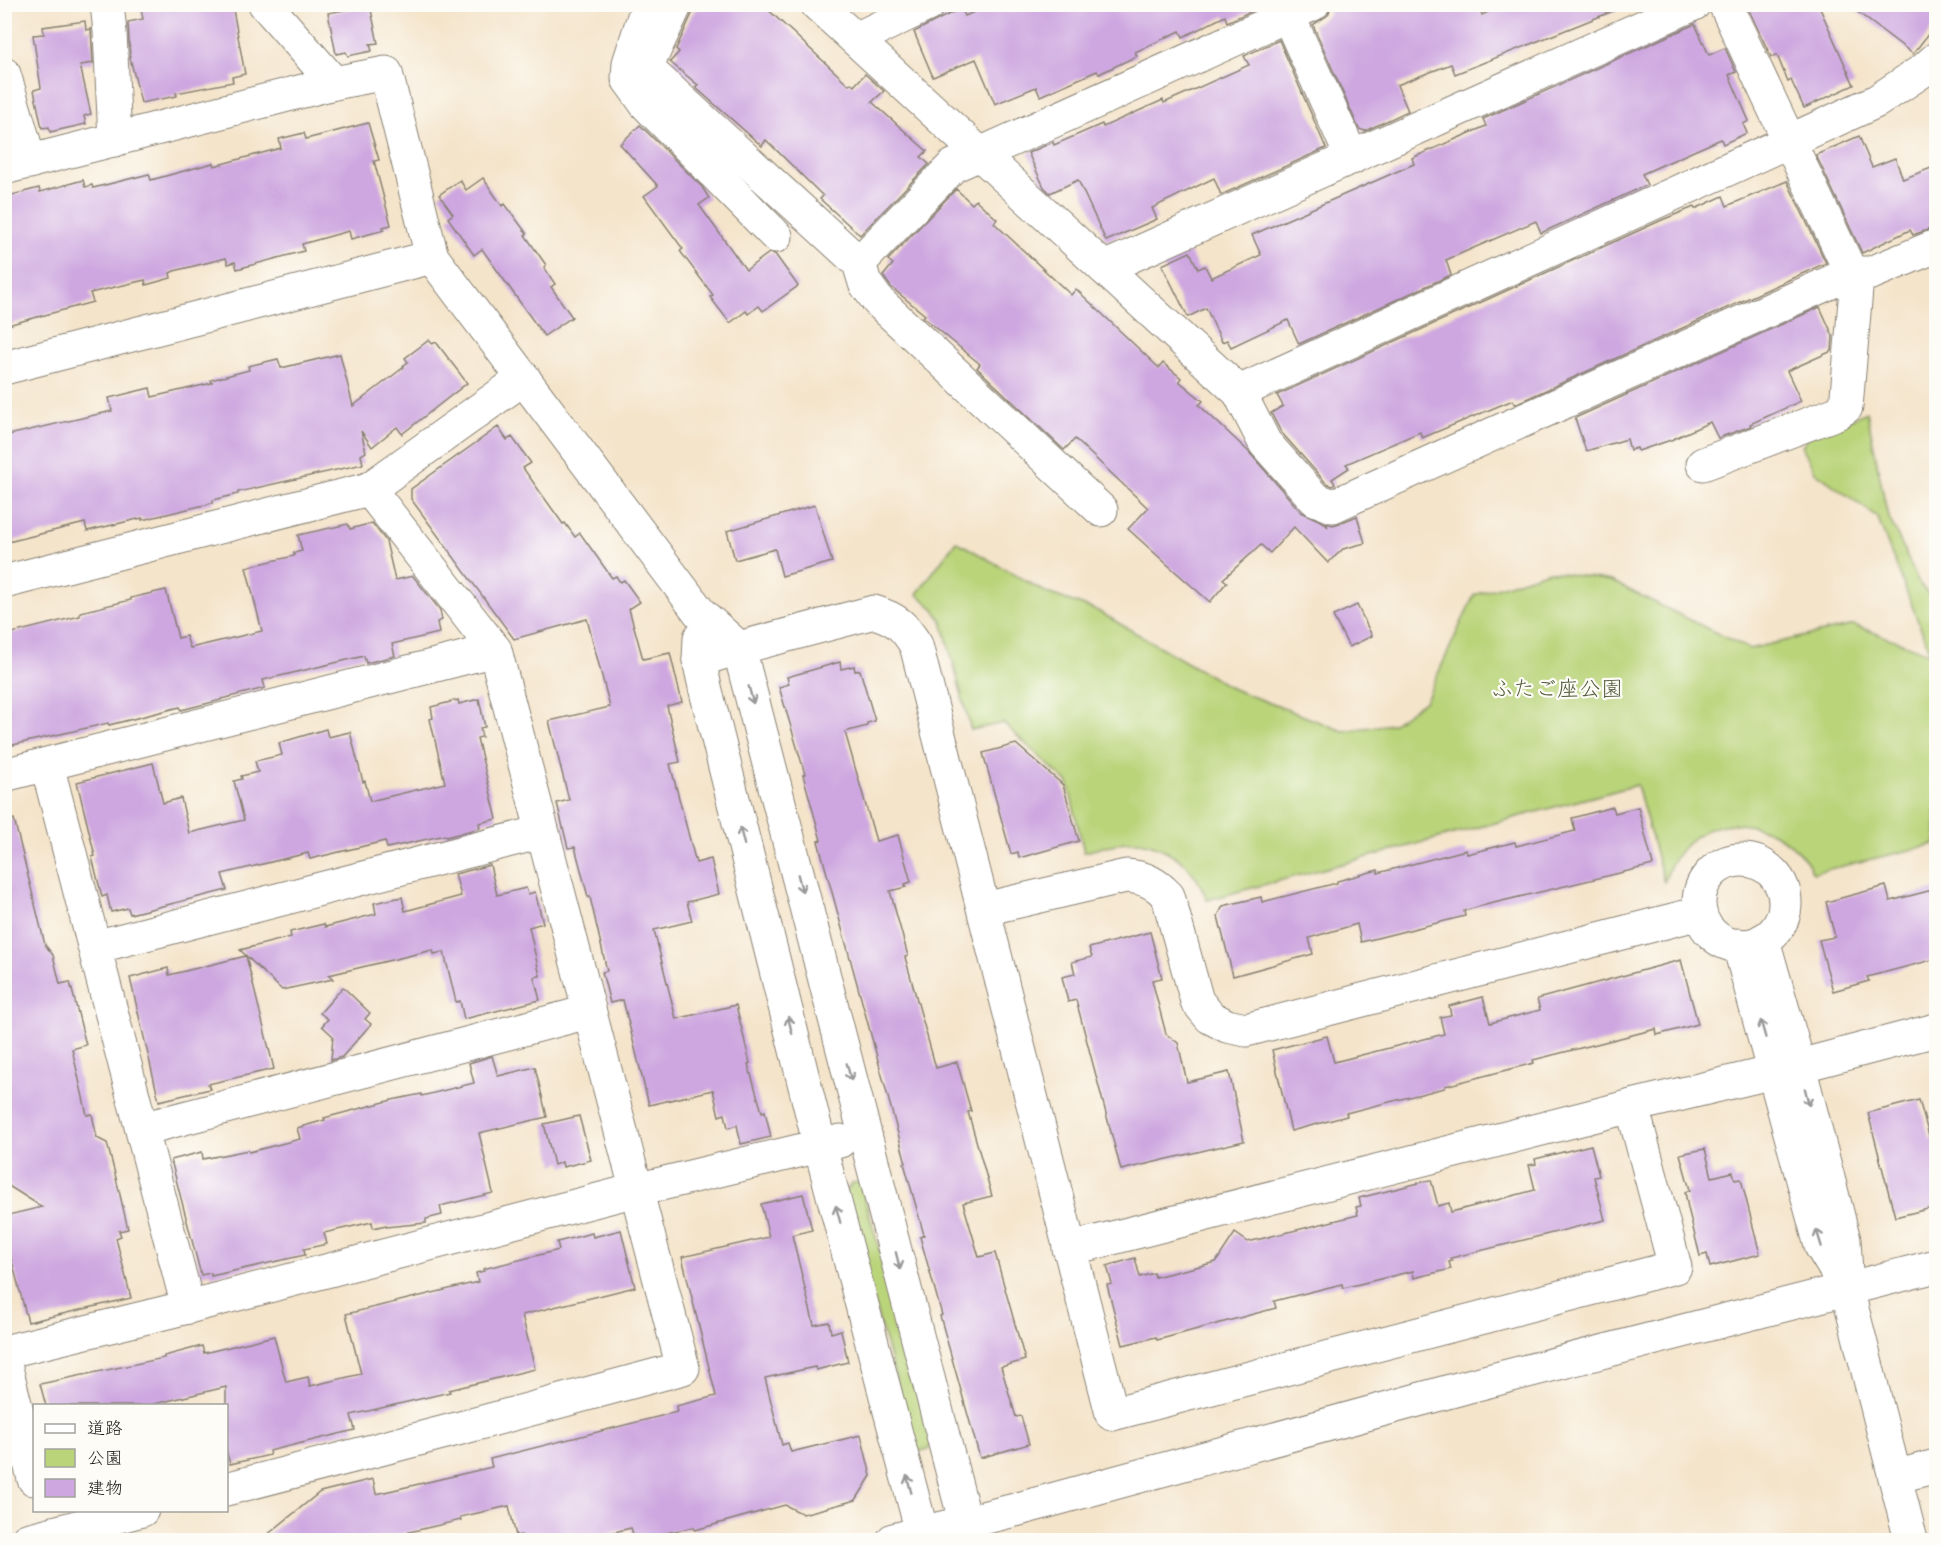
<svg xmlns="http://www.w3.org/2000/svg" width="1941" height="1545" font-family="'Comic Neue','Klee One',sans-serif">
  <rect width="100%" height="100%" fill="#fdfcf7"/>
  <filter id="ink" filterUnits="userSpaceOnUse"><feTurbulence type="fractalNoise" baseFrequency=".0167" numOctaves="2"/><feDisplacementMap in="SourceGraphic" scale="12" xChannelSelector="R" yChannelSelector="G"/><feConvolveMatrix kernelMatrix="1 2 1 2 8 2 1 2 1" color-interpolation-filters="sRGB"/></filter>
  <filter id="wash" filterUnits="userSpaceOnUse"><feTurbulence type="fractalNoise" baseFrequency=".008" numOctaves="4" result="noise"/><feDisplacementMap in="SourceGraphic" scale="24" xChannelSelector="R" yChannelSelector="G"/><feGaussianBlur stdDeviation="1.35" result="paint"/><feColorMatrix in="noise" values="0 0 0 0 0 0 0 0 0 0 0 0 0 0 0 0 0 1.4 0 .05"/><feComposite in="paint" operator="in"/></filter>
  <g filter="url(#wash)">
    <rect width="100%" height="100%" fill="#f4e4ca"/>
    <g fill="#bad47a" stroke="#6b784b" stroke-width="1.5">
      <path d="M 1867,412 L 1887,513 L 1920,585 L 1936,601 L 1936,844 L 1813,873 C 1805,855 1792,843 1774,834 C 1736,815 1697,823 1673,861 C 1669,867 1667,875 1664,882 L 1637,785 L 1207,900 C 1204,893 1201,885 1197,879 C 1183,856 1152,839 1125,842 C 1112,844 1098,849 1084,852 L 1068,783 L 1003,723 L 971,730 L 942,621 L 934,609 L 917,594 L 956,541 L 1047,593 L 1096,610 L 1233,689 L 1343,731 L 1392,724 L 1426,700 L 1474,595 L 1549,571 L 1611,581 L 1749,649 L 1854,625 L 1931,654 L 1877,517 L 1815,472 L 1802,446 L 1808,437 Z"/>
      <path d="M 860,1182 L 934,1439 L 928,1449 L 917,1452 L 843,1196 L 852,1183 Z"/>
    </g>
    <g id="blocks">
      <g fill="#cea7e0">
        <path d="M 140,4 L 232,4 L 245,74 L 232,77 L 233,82 L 176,93 L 177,96 L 141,103 L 130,58 L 128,22 L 143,19 Z"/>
        <path d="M 700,4 L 762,4 L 849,85 L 851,83 L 854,86 L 865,74 L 884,91 L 872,102 L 927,151 L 921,157 L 929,164 L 860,235 L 820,199 L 823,196 L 766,140 L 762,146 L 695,87 L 698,85 L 670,62 L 679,52 L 676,49 L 692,14 Z"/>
        <path d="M 992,4 L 1265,4 L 1265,5 L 1227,22 L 1225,16 L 1183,37 L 1180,31 L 1135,52 L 1137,56 L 1099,74 L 1097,71 L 1040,96 L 1036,87 L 995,104 L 976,59 L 933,77 L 914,32 L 961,8 L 965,16 Z"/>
        <path d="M 1332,4 L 1478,4 L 1482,15 L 1505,4 L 1626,4 L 1626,6 L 1455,74 L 1451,64 L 1397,85 L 1408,111 L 1365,131 L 1359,129 L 1313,25 L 1328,15 Z"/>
        <path d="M 1746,4 L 1818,4 L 1854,85 L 1804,108 L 1791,80 L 1788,82 L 1777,55 L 1771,57 Z"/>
        <path d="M 1847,4 L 1936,4 L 1936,24 L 1913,54 Z"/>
        <path d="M 370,5 L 378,43 L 370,44 L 372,51 L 348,56 L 346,52 L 336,54 L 328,13 Z"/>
        <path d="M 85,21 L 86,30 L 91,29 L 93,63 L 80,65 L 91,114 L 84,116 L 86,124 L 50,132 L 49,127 L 42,128 L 34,90 L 41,88 L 33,35 L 44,34 L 43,27 Z"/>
        <path d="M 1695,24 L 1709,55 L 1725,48 L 1736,72 L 1729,75 L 1749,121 L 1743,124 L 1747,133 L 1723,144 L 1721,139 L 1642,174 L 1647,185 L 1541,233 L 1536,221 L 1446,260 L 1451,275 L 1299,344 L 1288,320 L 1231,347 L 1227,340 L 1222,342 L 1206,308 L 1188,317 L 1162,265 L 1190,252 L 1198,269 L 1205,266 L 1211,278 L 1261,255 L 1252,235 L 1414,164 L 1412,158 L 1486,126 L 1483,119 Z"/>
        <path d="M 1279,40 L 1326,148 L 1221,195 L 1214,178 L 1152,208 L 1157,219 L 1106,241 L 1078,180 L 1050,193 L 1044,187 L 1028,153 L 1053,142 L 1054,145 L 1102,124 L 1103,127 L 1163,100 L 1164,103 L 1249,65 L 1244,56 Z"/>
        <path d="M 368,123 L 379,160 L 374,161 L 391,225 L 383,227 L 384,230 L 351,239 L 349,231 L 302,244 L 304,251 L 237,269 L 235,262 L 228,264 L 226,258 L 174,271 L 170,273 L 171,278 L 146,285 L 145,280 L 90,293 L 93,302 L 4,326 L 4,197 L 39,188 L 40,192 L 83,180 L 85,187 L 92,185 L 93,188 L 149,174 L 151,180 L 213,163 L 214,166 L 281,148 L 279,139 L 304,133 L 306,139 Z"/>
        <path d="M 640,125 L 702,187 L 709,198 L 699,205 L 746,270 L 769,253 L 775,254 L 798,286 L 763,311 L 759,306 L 748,314 L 746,311 L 730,323 L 710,297 L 713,295 L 680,251 L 683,249 L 644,196 L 658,186 L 620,144 Z"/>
        <path d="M 1859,136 L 1872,167 L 1895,158 L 1903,179 L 1936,166 L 1936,227 L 1913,235 L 1910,230 L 1862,253 L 1816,155 Z"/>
        <path d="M 483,178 L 502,206 L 505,204 L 527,234 L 525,235 L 546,265 L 544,267 L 555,284 L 551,287 L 572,317 L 544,336 L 482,249 L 474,255 L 448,218 L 453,214 L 439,195 L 460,180 L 466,190 Z"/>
        <path d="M 1787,181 L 1826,263 L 1515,404 L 1513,400 L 1422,438 L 1420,432 L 1346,464 L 1349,468 L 1332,479 L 1335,484 L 1332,486 L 1326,483 L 1281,432 L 1271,413 L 1283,406 L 1277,395 L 1662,220 L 1694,207 L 1695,209 L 1723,196 L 1727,206 Z"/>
        <path d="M 956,189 L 972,204 L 976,200 L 997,219 L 994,223 L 1071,295 L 1076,289 L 1159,368 L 1163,363 L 1181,378 L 1179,381 L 1203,401 L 1199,405 L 1248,451 L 1301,512 L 1323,522 L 1328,527 L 1326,523 L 1333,525 L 1340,523 L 1357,516 L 1365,543 L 1343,549 L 1328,563 L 1294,527 L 1270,553 L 1261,545 L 1223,579 L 1227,582 L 1210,602 L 1169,566 L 1128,529 L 1148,508 L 1075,439 L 1064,450 L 977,368 L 980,364 L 923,317 L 925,315 L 891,287 L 883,276 L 893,264 L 888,260 Z"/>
        <path d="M 1820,307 L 1833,336 L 1832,351 L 1787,371 L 1801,401 L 1750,424 L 1751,426 L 1718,438 L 1710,422 L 1671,440 L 1638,451 L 1637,448 L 1630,450 L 1627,439 L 1586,451 L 1575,418 Z"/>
        <path d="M 429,340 L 432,344 L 436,342 L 467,383 L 402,434 L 397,427 L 372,447 L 361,431 L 366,452 L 361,455 L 363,464 L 238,492 L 238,494 L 213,500 L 213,503 L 142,520 L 142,518 L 87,531 L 85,523 L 4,543 L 4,436 L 112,411 L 109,398 L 150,388 L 152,397 L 212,383 L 211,380 L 249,370 L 248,366 L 278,359 L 281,368 L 340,354 L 353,406 L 404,367 L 403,366 L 408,362 L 405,358 Z"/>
        <path d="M 498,427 L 507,440 L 512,437 L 531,463 L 523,468 L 563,524 L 565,523 L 575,537 L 580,533 L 612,578 L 616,576 L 620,582 L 624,580 L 640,602 L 629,609 L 643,659 L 670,653 L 682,702 L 667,706 L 680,762 L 670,764 L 696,863 L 711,859 L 719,894 L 687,902 L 692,921 L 654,930 L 676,1019 L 736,1005 L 750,1063 L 748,1064 L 762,1112 L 765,1111 L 771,1137 L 741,1144 L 737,1125 L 728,1128 L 725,1114 L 719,1116 L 713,1090 L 649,1105 L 623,1000 L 610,1003 L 602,972 L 607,971 L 590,897 L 588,897 L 575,847 L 568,848 L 557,803 L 569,800 L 549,721 L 610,707 L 587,619 L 514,639 L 411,499 L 411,489 Z"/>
        <path d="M 815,505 L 832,562 L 782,576 L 775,549 L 735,560 L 727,531 Z"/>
        <path d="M 372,523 L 386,541 L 395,580 L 413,576 L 440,610 L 442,620 L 437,622 L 439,633 L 392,644 L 395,656 L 366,663 L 364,656 L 263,680 L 265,688 L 221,699 L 221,700 L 181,710 L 180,707 L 109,725 L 108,723 L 4,747 L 4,635 L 80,616 L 80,612 L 131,600 L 131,598 L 139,596 L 166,590 L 178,638 L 186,636 L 190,648 L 262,631 L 246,567 L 294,556 L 294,553 L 302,551 L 298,535 L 348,524 L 350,529 Z"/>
        <path d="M 1357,605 L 1372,636 L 1349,647 L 1333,616 Z"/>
        <path d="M 840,662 L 841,669 L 854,666 L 855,671 L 860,670 L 875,721 L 867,723 L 867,726 L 845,732 L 876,841 L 898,835 L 911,882 L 905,884 L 906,887 L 890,891 L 908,956 L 905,957 L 936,1068 L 957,1062 L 971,1111 L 968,1112 L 992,1196 L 963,1203 L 979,1257 L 995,1253 L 1025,1360 L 1001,1367 L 1016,1417 L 1021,1416 L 1029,1444 L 980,1458 L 940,1316 L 942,1315 L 920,1237 L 924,1235 L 904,1163 L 906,1163 L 818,841 L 821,840 L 803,775 L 805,774 L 779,687 L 789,684 L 787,677 Z"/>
        <path d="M 479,699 L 485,727 L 480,728 L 482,737 L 477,738 L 497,819 L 479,823 L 480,828 L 446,837 L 445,835 L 387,848 L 385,841 L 310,859 L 308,853 L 222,874 L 227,890 L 130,914 L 128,908 L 111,912 L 107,895 L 102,897 L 92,857 L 95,856 L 77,782 L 153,763 L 163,803 L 181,798 L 189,833 L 244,820 L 234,781 L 242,779 L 241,776 L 258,772 L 255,761 L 282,755 L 279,743 L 326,729 L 328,737 L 350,732 L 363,782 L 365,781 L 370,801 L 445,783 L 430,719 L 433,718 L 431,707 L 458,700 L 459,704 Z"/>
        <path d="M 1016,744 L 1063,785 L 1079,841 L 1019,858 L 1018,852 L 1011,854 L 983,753 Z"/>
        <path d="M 1613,807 L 1615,813 L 1638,807 L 1653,865 L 1481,906 L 1464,911 L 1465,916 L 1361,942 L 1357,924 L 1309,938 L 1313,954 L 1233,976 L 1218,916 L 1223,906 L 1261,897 L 1262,902 L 1337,883 L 1337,881 L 1378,870 L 1378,873 L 1466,850 L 1467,854 L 1515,842 L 1516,846 L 1575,831 L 1572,818 Z"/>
        <path d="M 14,819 L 45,945 L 53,955 L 60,984 L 70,982 L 86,1045 L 72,1049 L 87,1115 L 92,1114 L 97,1138 L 107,1143 L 116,1178 L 128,1229 L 119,1231 L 121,1236 L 116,1238 L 131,1298 L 28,1322 L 4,1231 L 4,1216 L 42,1207 L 4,1183 L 4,820 Z"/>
        <path d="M 490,865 L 497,895 L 526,888 L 528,894 L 535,892 L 543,923 L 529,927 L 540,976 L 534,977 L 540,1000 L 464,1019 L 460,1001 L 456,1002 L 444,952 L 434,954 L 433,950 L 329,975 L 333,979 L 282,990 L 240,950 L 291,937 L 290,932 L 324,924 L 325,927 L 376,914 L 374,903 L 402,897 L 405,911 L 461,896 L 455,874 Z"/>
        <path d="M 1886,886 L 1890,901 L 1936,889 L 1936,959 L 1867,977 L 1869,981 L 1833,991 L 1819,940 L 1835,937 L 1826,902 Z"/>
        <path d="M 1150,932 L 1162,978 L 1152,980 L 1166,1034 L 1178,1043 L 1187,1082 L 1229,1072 L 1244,1141 L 1121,1170 L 1076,1000 L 1068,1002 L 1062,977 L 1075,974 L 1072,962 L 1092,957 L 1089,948 Z"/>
        <path d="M 246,956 L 274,1069 L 208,1084 L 210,1089 L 159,1101 L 130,978 L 168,968 L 169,975 Z"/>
        <path d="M 1681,960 L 1698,1024 L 1657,1035 L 1656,1029 L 1533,1060 L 1534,1063 L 1445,1086 L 1445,1088 L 1346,1113 L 1347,1116 L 1291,1131 L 1272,1050 L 1327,1036 L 1334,1062 L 1444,1034 L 1440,1017 L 1451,1015 L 1449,1006 L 1483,997 L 1490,1023 L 1540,1010 L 1537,999 Z"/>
        <path d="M 343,987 L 370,1013 L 365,1019 L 371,1024 L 342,1057 L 331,1060 L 333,1036 L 322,1026 L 328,1019 L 320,1013 Z"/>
        <path d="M 492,1056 L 498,1076 L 535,1067 L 547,1117 L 479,1133 L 493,1193 L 440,1206 L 442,1215 L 426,1219 L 426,1223 L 386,1227 L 386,1225 L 373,1228 L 372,1222 L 324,1233 L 327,1244 L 304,1249 L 305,1255 L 211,1276 L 211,1273 L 201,1275 L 171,1160 L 202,1152 L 203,1159 L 248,1150 L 249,1152 L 300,1139 L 297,1128 L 325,1120 L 324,1118 L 392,1100 L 421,1094 L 422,1096 L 474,1083 L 469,1063 Z"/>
        <path d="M 1919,1100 L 1930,1139 L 1936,1137 L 1936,1207 L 1895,1217 L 1868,1113 Z"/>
        <path d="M 579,1116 L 591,1160 L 563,1167 L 562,1162 L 554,1165 L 544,1124 Z"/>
        <path d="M 1591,1145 L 1599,1176 L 1594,1177 L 1605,1220 L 1451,1258 L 1452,1261 L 1449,1262 L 1451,1269 L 1414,1278 L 1413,1271 L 1343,1288 L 1342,1284 L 1274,1301 L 1276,1308 L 1157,1340 L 1156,1337 L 1123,1345 L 1107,1285 L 1112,1284 L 1107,1266 L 1135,1258 L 1140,1277 L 1154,1273 L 1155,1277 L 1216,1262 L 1235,1233 L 1248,1242 L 1358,1215 L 1356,1207 L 1361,1206 L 1359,1198 L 1431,1180 L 1438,1206 L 1449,1203 L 1451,1212 L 1535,1190 L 1529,1165 L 1536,1164 L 1535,1159 Z"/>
        <path d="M 1705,1149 L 1712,1177 L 1733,1172 L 1735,1180 L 1741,1179 L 1760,1254 L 1710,1267 L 1707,1254 L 1700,1256 L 1688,1208 L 1685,1192 L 1690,1190 L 1680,1154 Z"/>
        <path d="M 803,1194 L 812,1230 L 792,1235 L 814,1325 L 829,1322 L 831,1333 L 841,1330 L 848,1362 L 816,1370 L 815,1367 L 765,1378 L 782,1445 L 788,1443 L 791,1452 L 861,1435 L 871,1476 L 856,1500 L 803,1514 L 785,1505 L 695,1530 L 694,1527 L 635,1540 L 631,1528 L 581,1540 L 523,1540 L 521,1535 L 516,1536 L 509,1506 L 460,1517 L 461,1520 L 375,1540 L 261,1540 L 320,1492 L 373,1479 L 376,1494 L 492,1467 L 490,1459 L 677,1412 L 676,1406 L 716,1396 L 682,1257 L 769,1237 L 761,1204 Z"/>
        <path d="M 621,1230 L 635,1287 L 522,1315 L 535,1369 L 449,1390 L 450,1392 L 351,1415 L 355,1430 L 269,1451 L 270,1455 L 230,1464 L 226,1450 L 226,1387 L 146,1406 L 46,1406 L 40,1384 L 164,1358 L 164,1356 L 202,1346 L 204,1353 L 274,1336 L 286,1382 L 308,1377 L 310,1386 L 361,1374 L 346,1314 L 478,1282 L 476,1273 L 484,1271 L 483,1269 L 559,1250 L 557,1242 L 592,1233 L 593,1237 Z"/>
      </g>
    </g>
  </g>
  <g filter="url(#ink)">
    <use href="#blocks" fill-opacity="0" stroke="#888073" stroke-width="1.5"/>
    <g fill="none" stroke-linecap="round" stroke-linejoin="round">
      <g stroke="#888073" stroke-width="35">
        <g id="minor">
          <path d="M 107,4 L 110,32 L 115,140"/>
          <path d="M 265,4 L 334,83"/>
          <path d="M 648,4 L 629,63 L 628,79 L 646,104 L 776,236"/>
          <path d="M 676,4 L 646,68 L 859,263 L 865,283 L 878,301 L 1101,510"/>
          <path d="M 817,4 L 1239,392 L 1265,443 L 1315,499 L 1333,506 L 1851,273 L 1725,4"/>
          <path d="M 1283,4 L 1352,158"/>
          <path d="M 856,39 L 929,4"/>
          <path d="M 4,74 L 30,162"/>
          <path d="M 4,168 L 334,83 L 386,73 L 432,257 L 700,613 L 739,648 L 970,1540"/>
          <path d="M 859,263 L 953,166 L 1313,4"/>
          <path d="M 1104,268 L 1694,4"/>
          <path d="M 4,368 L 432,257"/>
          <path d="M 1239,392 L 1877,101 L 1925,69 L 1936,59"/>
          <path d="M 1703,464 L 1837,413 L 1846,407 L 1856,289 L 1851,273 L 1871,273 L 1936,246"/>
          <path d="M 369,489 L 524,378"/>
          <path d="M 4,582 L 369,489 L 495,650 L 683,1368 L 457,1429 L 226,1489"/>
          <path d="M 700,638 L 699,660 L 705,687 L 820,1146 L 924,1540"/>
          <path d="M 699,660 L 739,648 L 874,612 C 897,619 904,626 916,645 L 1112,1414 L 1675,1267 L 1632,1106"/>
          <path d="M 47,765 L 188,1307"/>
          <path d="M 4,775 L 495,650"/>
          <circle cx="1742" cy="903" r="43"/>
          <path d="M 984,909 L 1126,876 C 1144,877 1156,883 1168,896 L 1197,1001 L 1210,1017 L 1227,1026 L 1246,1030 L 1700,913"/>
          <path d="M 1763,940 L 1799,1066 L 1844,1240 L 1847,1289 L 1911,1540"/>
          <path d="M 1739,945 L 1821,1246 L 1843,1282"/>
          <path d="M 95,947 L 542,832"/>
          <path d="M 142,1129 L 588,1012"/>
          <path d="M 1069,1249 L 1632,1106 L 1799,1066 L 1936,1030"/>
          <path d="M 4,1352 L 188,1307 L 636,1190 L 840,1141"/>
          <path d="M 4,1360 L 34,1479"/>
          <path d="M 1895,1477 L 1936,1466"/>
          <path d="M 27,1540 L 142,1510"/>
          <path d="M 893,1540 L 1015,1510 L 1469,1386 L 1936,1266"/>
        </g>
      </g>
      <use href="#minor" stroke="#fff" stroke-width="33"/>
    </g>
    <defs><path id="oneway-shaft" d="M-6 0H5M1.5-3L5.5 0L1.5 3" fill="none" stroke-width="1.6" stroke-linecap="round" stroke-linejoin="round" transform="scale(1.5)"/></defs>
    <g stroke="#999">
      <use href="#oneway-shaft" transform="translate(751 695) rotate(75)"/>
      <use href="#oneway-shaft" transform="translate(742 836) rotate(-104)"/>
      <use href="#oneway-shaft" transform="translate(800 883) rotate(75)"/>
      <use href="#oneway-shaft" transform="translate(790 1025) rotate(-104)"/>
      <use href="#oneway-shaft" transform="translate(1763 1029) rotate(-106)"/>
      <use href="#oneway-shaft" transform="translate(849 1072) rotate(75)"/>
      <use href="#oneway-shaft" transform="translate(1807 1097) rotate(76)"/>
      <use href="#oneway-shaft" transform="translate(838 1214) rotate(-105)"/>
      <use href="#oneway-shaft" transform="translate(1819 1238) rotate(-107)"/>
      <use href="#oneway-shaft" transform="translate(898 1261) rotate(76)"/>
      <use href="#oneway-shaft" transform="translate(909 1484) rotate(-105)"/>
    </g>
  </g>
  <g text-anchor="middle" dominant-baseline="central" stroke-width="4.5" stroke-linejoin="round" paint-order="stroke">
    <g font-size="22" fill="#535c3d" stroke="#fdfcf7">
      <text x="1557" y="689">ふたご座公園</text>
    </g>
  </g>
  <rect width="1941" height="1545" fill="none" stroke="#fdfcf7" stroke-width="24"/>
  <rect x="33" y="1404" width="195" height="108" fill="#fdfcf7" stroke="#a3a29f" stroke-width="1.5"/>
  <rect x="45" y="1424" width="30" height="9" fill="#ffffff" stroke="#a3a29f" stroke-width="1.5"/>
  <text x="87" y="1434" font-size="18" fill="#1c1c1c">道路</text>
  <rect x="45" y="1449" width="30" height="18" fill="#bad47a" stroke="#a3a29f" stroke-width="1.5"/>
  <text x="87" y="1464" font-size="18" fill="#1c1c1c">公園</text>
  <rect x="45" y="1479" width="30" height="18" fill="#cea7e0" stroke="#a3a29f" stroke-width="1.5"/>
  <text x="87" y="1494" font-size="18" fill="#1c1c1c">建物</text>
</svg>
